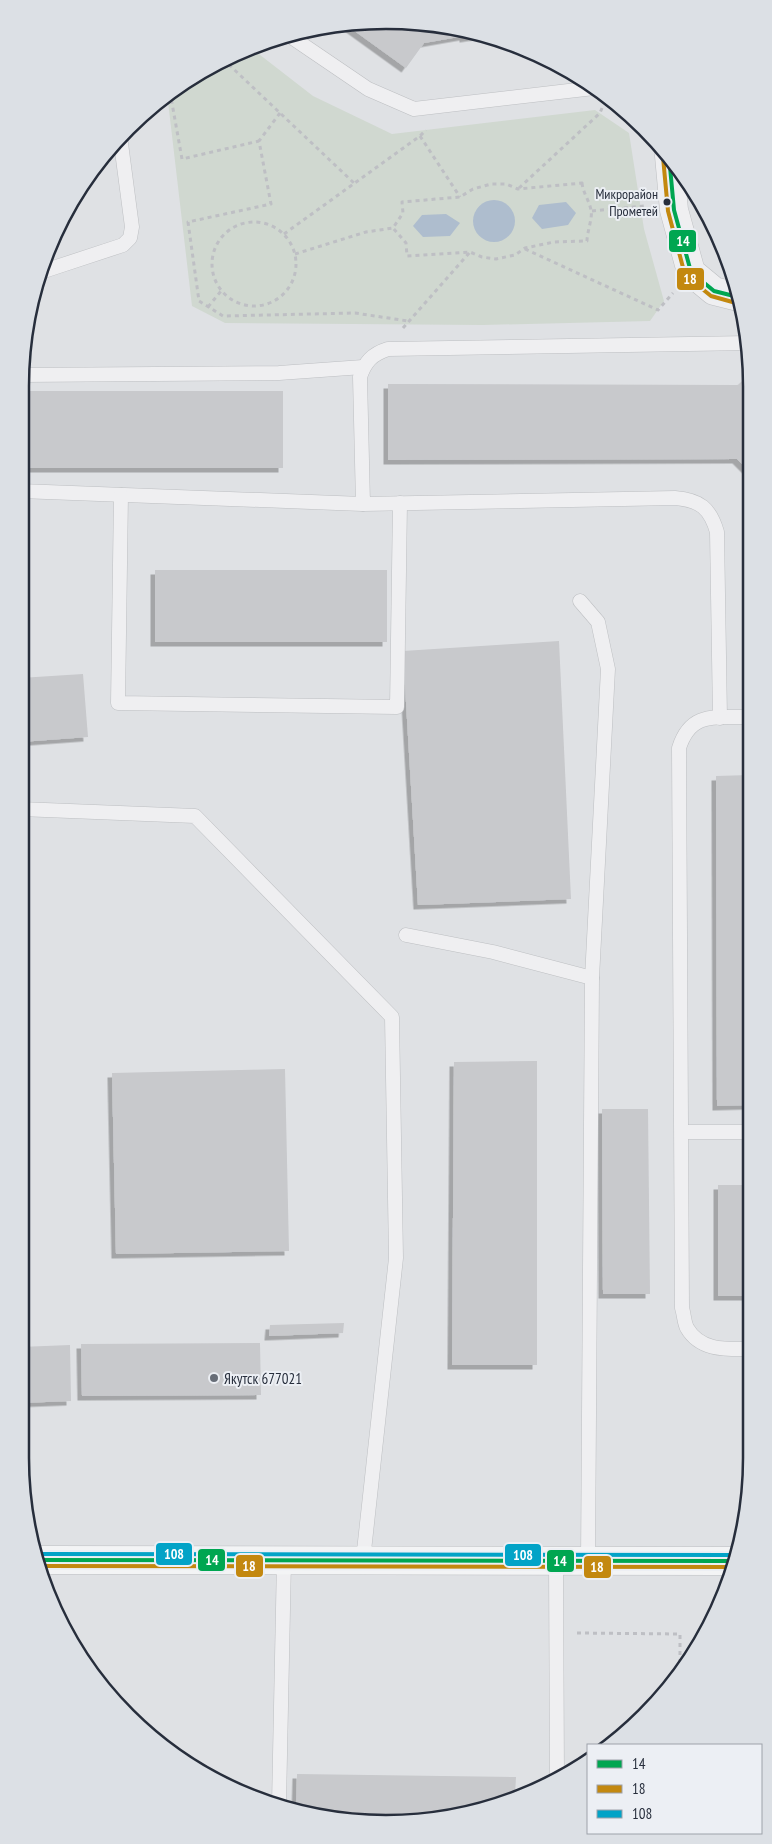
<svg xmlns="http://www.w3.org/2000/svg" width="772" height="1844" font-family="'PT Sans Narrow',sans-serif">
  <defs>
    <filter id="shadow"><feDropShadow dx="-4.5" dy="4.5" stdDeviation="0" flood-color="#0004"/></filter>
  </defs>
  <rect width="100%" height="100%" fill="#dfe1e4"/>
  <path fill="#d0d8d0" d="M 251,48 L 313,96 L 392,134 L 595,110 L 629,133 L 644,229 L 664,301 L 650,321 L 483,325 L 225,323 L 192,306 L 167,93 L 224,58 Z"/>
  <g fill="#aebdce">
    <circle cx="494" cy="221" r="21"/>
    <path d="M 566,202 L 576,213 L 568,225 L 542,229 L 532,218 L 539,205 Z"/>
    <path d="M 446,214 L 460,223 L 450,236 L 423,237 L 413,226 L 422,215 Z"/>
  </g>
  <g fill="#c8c9cc" filter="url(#shadow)">
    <path d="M 362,21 L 434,23 L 484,35 L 464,38 L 464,36 L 424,43 L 406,68 L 345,24 Z"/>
    <path d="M 95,167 L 101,173 L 75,196 L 74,196 Z"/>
    <path d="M 749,375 L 749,471 L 737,459 L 388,460 L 388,384 L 738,385 Z"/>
    <rect x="20" y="391" width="263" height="77"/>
    <rect x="155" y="570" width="232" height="72"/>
    <path d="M 559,641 L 571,899 L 418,905 L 403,651 Z"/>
    <path d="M 83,674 L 88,737 L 20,742 L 20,678 Z"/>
    <path d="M 750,775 L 751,1105 L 717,1106 L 716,776 Z"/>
    <path d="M 537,1061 L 537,1365 L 452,1365 L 454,1062 Z"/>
    <path d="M 285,1069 L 289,1251 L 116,1254 L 112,1073 Z"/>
    <path d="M 602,1109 L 648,1109 L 650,1294 L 603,1294 Z"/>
    <path d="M 718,1185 L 751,1185 L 752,1296 L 718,1296 Z"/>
    <path d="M 344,1323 L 343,1333 L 269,1336 L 270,1325 Z"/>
    <path d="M 260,1343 L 261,1395 L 82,1396 L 81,1344 Z"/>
    <path d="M 70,1345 L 71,1401 L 20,1403 L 20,1347 Z"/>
    <path d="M 297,1774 L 516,1777 L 515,1795 L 457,1817 L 386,1824 L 315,1817 L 296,1810 Z"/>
  </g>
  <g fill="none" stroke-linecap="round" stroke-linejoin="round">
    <g stroke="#bdbfc2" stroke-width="15">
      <g id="service">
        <path d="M 287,34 L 368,89 L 414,109 L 594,88"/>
        <path d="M 39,270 L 44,271 L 123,245 L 130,238 L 132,227 L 120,136"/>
        <path d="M 22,375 L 279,373 L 363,367"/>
        <path d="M 20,491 L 363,504"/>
        <path d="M 121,495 L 118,703 L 397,707 L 400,503"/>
        <path d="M 580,601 L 598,622 L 608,669 L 592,978 L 588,1561"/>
        <path d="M 750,717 C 717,718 691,710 679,748 L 682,1308 C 684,1314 684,1322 687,1328 C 701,1352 728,1349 752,1349"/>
        <path d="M 720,718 L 717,532 C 710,508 700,500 675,498 L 363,504 L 360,377 C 365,362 372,354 388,349 L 749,343"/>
        <path d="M 20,809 L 195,816 L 392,1017 L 396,1258 L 363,1560"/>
        <path d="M 406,935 L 493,952 L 592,978"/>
        <path d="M 682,1132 L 751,1132"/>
        <path d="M 556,1561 L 557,1780"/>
        <path d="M 279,1804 L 284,1560"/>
      </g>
    </g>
    <g stroke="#bdbfc2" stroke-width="29">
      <path id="minor" d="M 669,156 L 674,210 L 691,272 L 714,291 L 738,297"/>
    </g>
    <g stroke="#bcbec1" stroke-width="29">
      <path id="primary" d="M 37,1560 L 735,1561"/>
    </g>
    <g stroke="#bebfc4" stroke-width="3" stroke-dasharray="4 4" stroke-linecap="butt">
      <path d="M 223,59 L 354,183"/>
      <path d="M 170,92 L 182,159 L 259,141"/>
      <path d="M 280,113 L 259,141 L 271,204 L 188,222 L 199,301 L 223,316 L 355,313 L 408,321"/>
      <path d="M 420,136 L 460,197"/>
      <path d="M 582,183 C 583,193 589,200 591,210 C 593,217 587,232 587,241 L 554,242 L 525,248 L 515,255 L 496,259 L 482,257 L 470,252 L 407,256 L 406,243 L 393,228 L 403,213 L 402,202 L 460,197 L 473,189 L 491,184 L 506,184 L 518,189 Z"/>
      <path d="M 519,188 L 600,113 L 602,108"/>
      <path d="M 592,211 L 644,206"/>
      <circle cx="254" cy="264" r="42"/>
      <path d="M 284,234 L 420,136 L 426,130"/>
      <path d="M 525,249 L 658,310 L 673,293"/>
      <path d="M 295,254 L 366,232 L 393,228"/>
      <path d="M 208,307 L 221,291"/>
      <path d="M 403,328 L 470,252"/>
      <path d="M 577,1633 L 680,1634 L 680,1673"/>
    </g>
    <use href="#service" stroke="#efeff1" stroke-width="14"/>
    <use href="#minor" stroke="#efeff1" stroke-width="28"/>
    <use href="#primary" stroke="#f3f4f5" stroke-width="28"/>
    <g stroke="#eceff4" stroke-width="8">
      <g id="bus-1">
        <path d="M 669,156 L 674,210 L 691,272 L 714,291 L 738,297"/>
        <path d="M 37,1560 L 735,1561"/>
      </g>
    </g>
    <g stroke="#eceff4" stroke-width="8">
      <g id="bus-2">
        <path d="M 663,157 L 668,211 L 685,275 L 711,296 L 736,303"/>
        <path d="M 38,1566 L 734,1567"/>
      </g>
    </g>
    <g stroke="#eceff4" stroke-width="8">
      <path id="bus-3" d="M 37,1554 L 735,1555"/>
    </g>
    <use href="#bus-1" stroke="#00a651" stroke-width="4"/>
    <use href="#bus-2" stroke="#c3880f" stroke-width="4"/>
    <use href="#bus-3" stroke="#02a3c7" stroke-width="4"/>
  </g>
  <circle fill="#272e3c" stroke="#eceff4" stroke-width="2" cx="667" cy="202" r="4.5"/>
  <circle fill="#676d77" stroke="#eceff4" stroke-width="2" cx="214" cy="1378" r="5"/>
  <g text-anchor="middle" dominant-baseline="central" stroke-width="4" stroke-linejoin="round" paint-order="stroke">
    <g font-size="14" fill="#272e3c" stroke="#eceff4" text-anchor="end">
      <text x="658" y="194">Микрорайон<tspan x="658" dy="17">Прометей</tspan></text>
    </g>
    <g font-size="15" fill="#272e3c" stroke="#eceff4" text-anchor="start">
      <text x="224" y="1378">Якутск 677021</text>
    </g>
  </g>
  <path d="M0 0H772V1844H0ZM386 29H386A357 357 0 0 1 743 386V1458A357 357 0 0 1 386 1815H386A357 357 0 0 1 29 1458V386A357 357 0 0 1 386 29Z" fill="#dce0e5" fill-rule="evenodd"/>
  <path fill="none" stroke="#272e3c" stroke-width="2.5" d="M386 29H386A357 357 0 0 1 743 386V1458A357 357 0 0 1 386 1815H386A357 357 0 0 1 29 1458V386A357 357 0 0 1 386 29Z"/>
  <g stroke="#eceff4" stroke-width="2">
    <rect x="668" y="229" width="29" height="24" rx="5" fill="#00a651"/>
    <rect x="676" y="267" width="29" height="24" rx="5" fill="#c3880f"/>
    <rect x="155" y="1542" width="38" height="24" rx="5" fill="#02a3c7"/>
    <rect x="504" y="1543" width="38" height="24" rx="5" fill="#02a3c7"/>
    <rect x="197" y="1548" width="29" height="24" rx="5" fill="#00a651"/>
    <rect x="546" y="1549" width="29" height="24" rx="5" fill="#00a651"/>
    <rect x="235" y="1554" width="29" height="24" rx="5" fill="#c3880f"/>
    <rect x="583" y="1555" width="29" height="24" rx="5" fill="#c3880f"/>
  </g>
  <g font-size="14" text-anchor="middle" font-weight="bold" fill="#fff">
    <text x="683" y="246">14</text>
    <text x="690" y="284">18</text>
    <text x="174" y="1559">108</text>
    <text x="523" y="1560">108</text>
    <text x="212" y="1565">14</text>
    <text x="560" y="1566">14</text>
    <text x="249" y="1571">18</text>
    <text x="597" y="1572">18</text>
  </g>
  <rect x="587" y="1744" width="175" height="90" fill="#eceff4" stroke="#9da2aa"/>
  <rect x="597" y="1760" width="25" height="8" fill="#00a651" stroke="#9da2aa"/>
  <text x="632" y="1769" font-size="15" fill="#272e3c">14</text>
  <rect x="597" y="1785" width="25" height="8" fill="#c3880f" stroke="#9da2aa"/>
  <text x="632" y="1794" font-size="15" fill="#272e3c">18</text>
  <rect x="597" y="1810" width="25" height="8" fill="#02a3c7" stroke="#9da2aa"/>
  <text x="632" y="1819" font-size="15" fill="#272e3c">108</text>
</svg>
